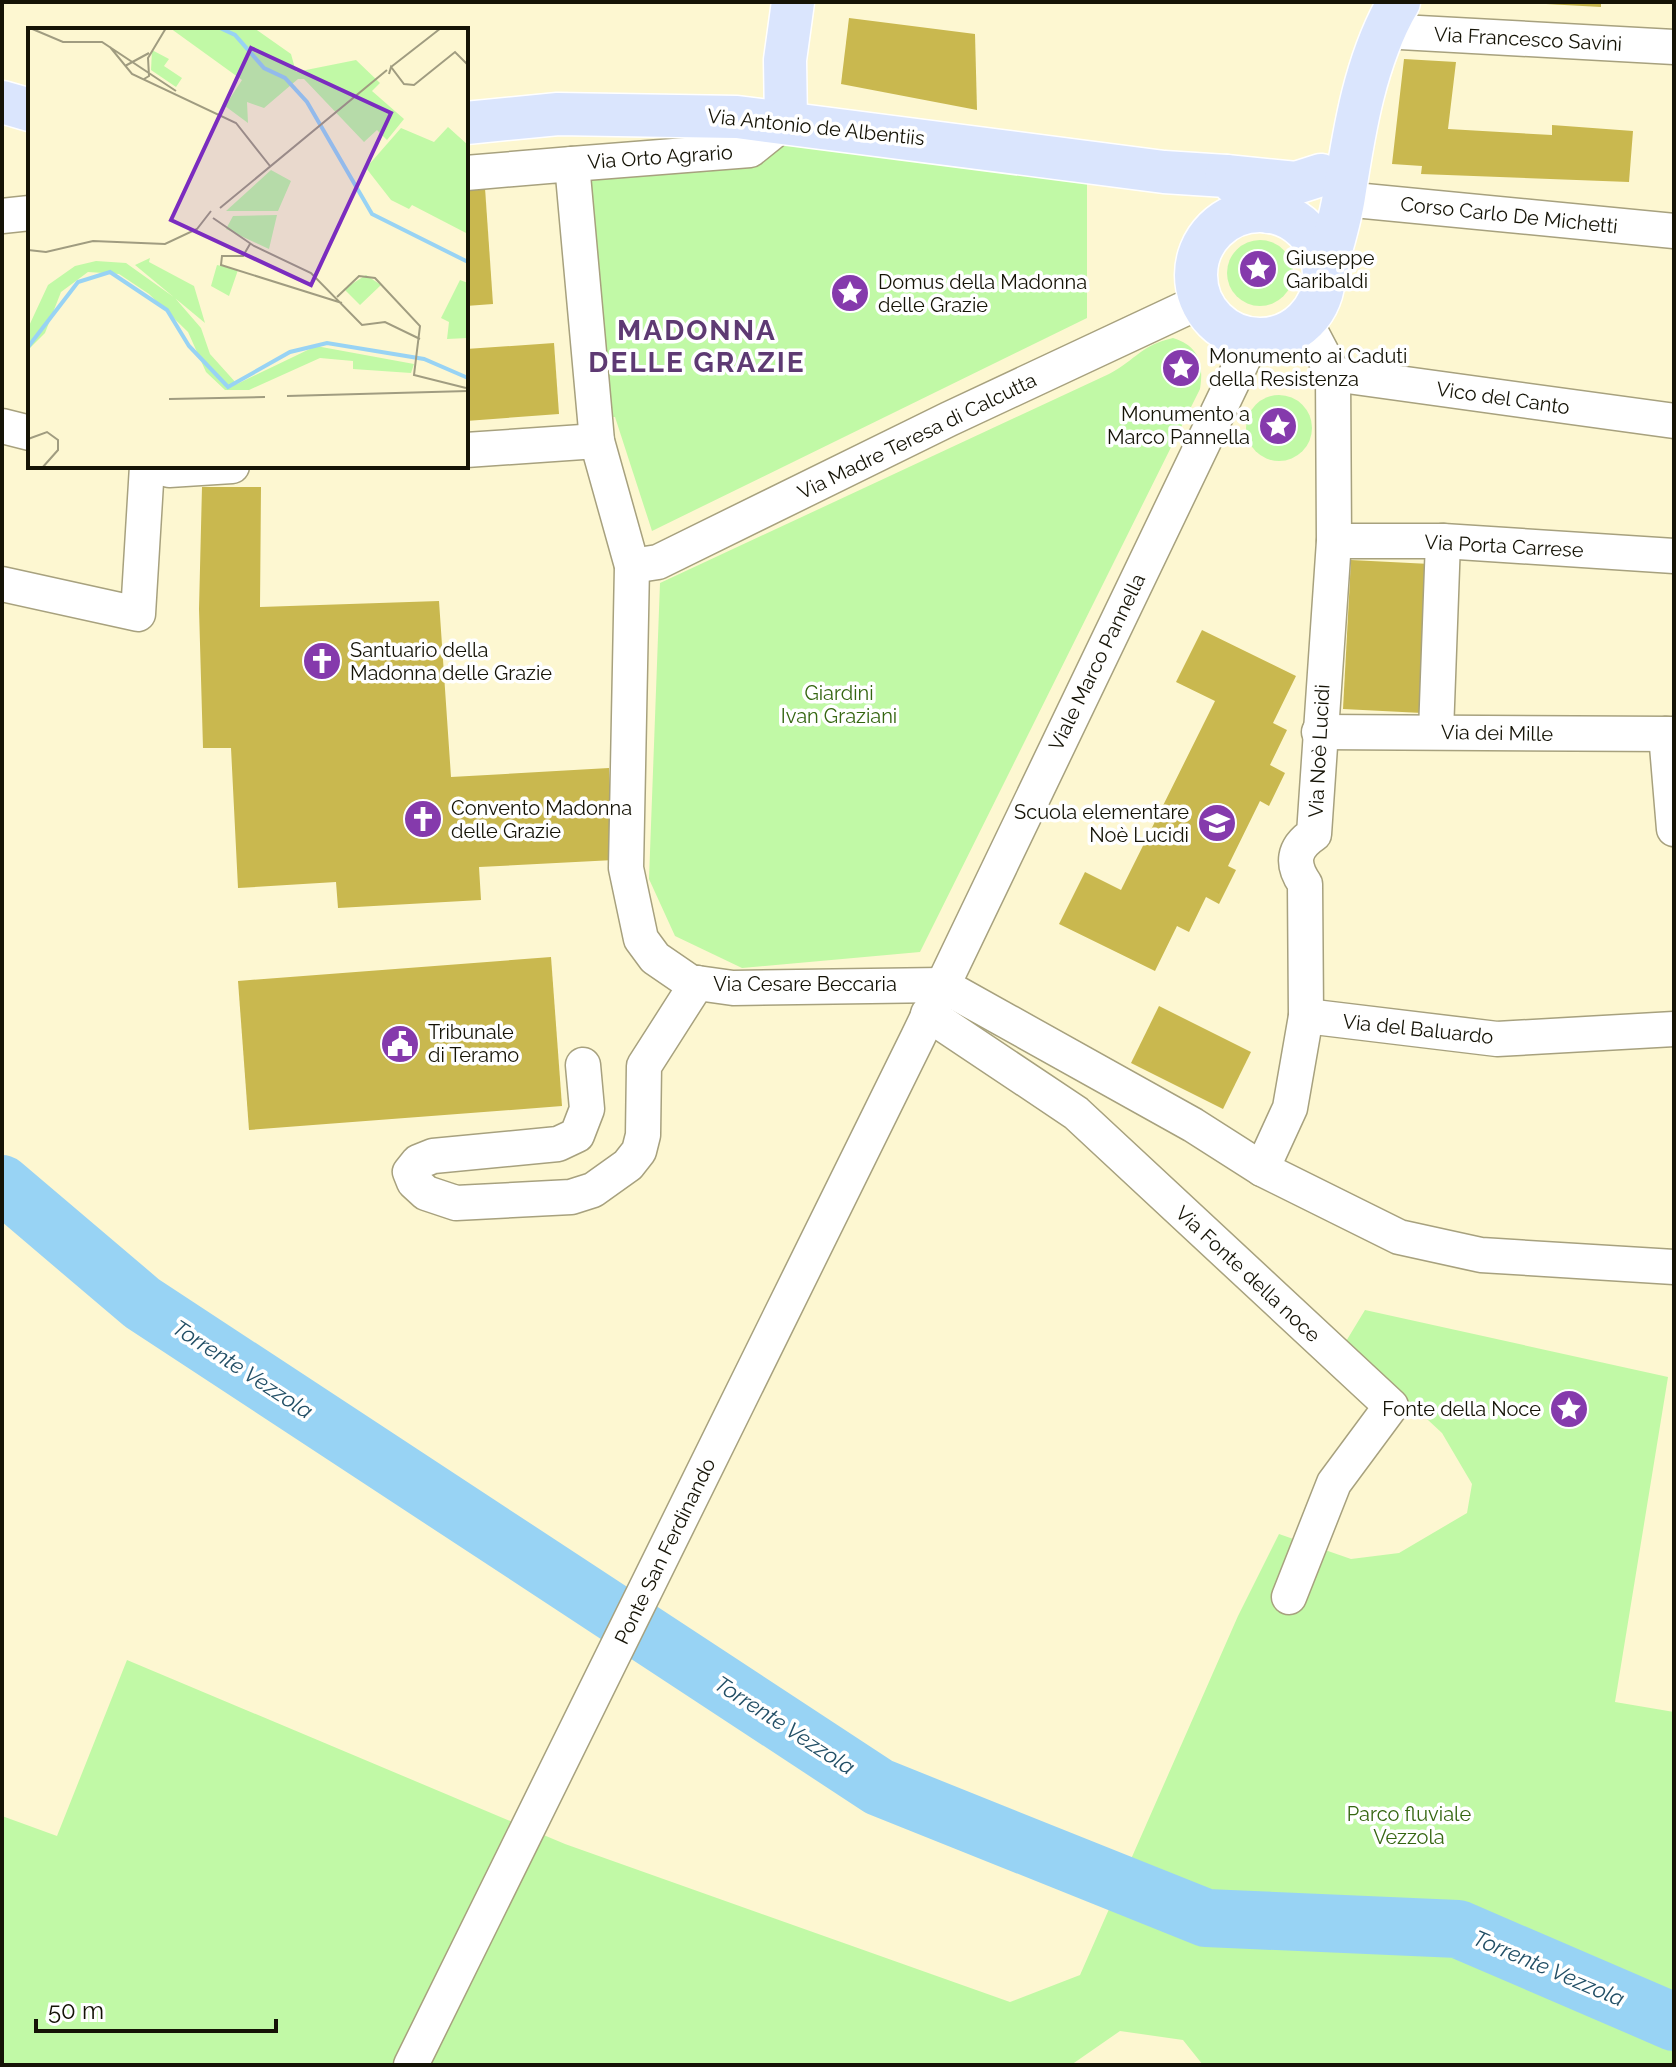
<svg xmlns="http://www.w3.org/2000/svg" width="1676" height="2067" font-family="Raleway,sans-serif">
  <rect width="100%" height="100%" fill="#fdf7d1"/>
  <g fill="#c1f9a6">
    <path d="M 765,140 L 1087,162 L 1087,318 L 652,531 L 615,417 L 593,418 L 572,164 Z"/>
    <circle cx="1260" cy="273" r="33"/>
    <path d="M 1173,338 C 1199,346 1204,364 1200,389 L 920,952 L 742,968 L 675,936 L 649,879 L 660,583 L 1109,374 C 1137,359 1141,345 1173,338 Z"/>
    <circle cx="1279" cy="428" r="33"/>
    <path d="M 1365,1310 L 1668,1377 L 1615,1702 L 1674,1712 L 1674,2065 L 1203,2065 L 1183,2040 L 1120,2031 L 1071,2065 L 2,2065 L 2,1816 L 57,1836 L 127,1660 L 565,1844 L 1010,2002 L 1080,1975 L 1238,1616 L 1279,1534 L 1351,1559 L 1399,1553 L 1467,1513 L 1472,1484 L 1442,1433 L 1345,1343 Z"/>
  </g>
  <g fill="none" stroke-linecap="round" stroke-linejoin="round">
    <path stroke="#98d3f4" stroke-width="58" d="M 2,1184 L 142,1303 L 879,1787 L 1206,1918 L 1458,1929 L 1674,2022"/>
  </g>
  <g fill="#c9b84f">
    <path d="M 1546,2 L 1601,2 L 1601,7 L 1546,4 Z"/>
    <path d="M 849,18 L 975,34 L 977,110 L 841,84 Z"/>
    <path d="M 1404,59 L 1456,62 L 1448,129 L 1552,135 L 1552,125 L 1633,131 L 1629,182 L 1421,174 L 1422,166 L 1392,164 Z"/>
    <path d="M 485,188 L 493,304 L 466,306 L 466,189 Z"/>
    <path d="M 554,343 L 559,414 L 466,421 L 466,349 Z"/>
    <path d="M 202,487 L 261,487 L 260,607 L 439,601 L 451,777 L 609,768 L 614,860 L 479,867 L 481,900 L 338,908 L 336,882 L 238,888 L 231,748 L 203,748 L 199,609 Z"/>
    <path d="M 1351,560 L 1430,564 L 1422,713 L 1343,709 Z"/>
    <path d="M 1202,630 L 1296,676 L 1273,723 L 1287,730 L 1270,765 L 1285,773 L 1269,806 L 1260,801 L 1228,866 L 1236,870 L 1219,904 L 1206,897 L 1189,932 L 1177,926 L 1155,971 L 1059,924 L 1085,872 L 1121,890 L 1215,701 L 1176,682 Z"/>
    <path d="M 551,957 L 562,1106 L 249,1130 L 238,981 Z"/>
    <path d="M 1159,1006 L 1251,1052 L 1223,1109 L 1131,1063 Z"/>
  </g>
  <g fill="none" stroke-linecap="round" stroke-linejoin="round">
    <g stroke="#a7a17e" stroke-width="37">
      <g id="minor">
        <path d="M 1382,31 L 1674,47"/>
        <path d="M 572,164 L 750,150 L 786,121"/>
        <path d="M 466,173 L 572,164 L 597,441 L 632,566 L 626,868 L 641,939 L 655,958 L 690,982 L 733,988 L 942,985 L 1193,1125 L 1262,1169 L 1399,1237 L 1481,1255 L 1674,1267"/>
        <path d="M 1344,199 L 1674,231"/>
        <path d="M 2,216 L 30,213"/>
        <path d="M 1333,374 L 1674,421"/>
        <path d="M 2,426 L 30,433"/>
        <path d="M 466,450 L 597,441"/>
        <path d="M 155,466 L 169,470 L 232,466"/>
        <path d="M 1334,541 L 1443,541 L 1674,556"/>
        <path d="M 632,566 L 658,562 L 949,419 L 1201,301"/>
        <path d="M 2,584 L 138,614 L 147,466"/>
        <path d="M 1319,732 L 1674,734"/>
        <path d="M 1436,732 L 1443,541"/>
        <path d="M 1666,734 L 1674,829"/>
        <path d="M 928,1014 L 1076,1113 L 1391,1406 L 1334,1483 L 1289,1597"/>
        <path d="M 1306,1016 L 1497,1039 L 1674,1029"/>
        <path d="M 583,1065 L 587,1109 L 577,1135 L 558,1144 L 433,1156 L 418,1162 L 410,1172 L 414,1182 L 426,1193 L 456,1203 L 571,1197 L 593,1190 L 628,1165 L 639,1151 L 643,1135 L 644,1066 L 697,983"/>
        <path d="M 1262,1169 L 1290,1108 L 1306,1016 L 1305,884 C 1291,864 1293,848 1314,834 L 1334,541 L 1333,374 L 1305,321"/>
        <path d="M 411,2065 L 918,1037 L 1253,339"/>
      </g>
    </g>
    <g stroke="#fff" stroke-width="45">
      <g id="major">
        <path d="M 2,102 L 30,110"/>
        <path d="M 786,121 L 785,60 L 793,2"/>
        <path d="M 466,123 L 558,114 L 737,117 L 1164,172 L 1226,176 L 1269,212"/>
        <path d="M 1226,176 L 1296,183 L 1321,175"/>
        <circle cx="1260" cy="275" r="64"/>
        <path d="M 1325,273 C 1331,248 1340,222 1344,196 C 1354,131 1365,60 1399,2"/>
      </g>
    </g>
    <use href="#minor" stroke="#fff" stroke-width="34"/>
    <use href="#major" stroke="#dae5fd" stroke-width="42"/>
  </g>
  <defs>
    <g id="sight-disc" transform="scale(2)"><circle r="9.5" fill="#853aac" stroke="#fff"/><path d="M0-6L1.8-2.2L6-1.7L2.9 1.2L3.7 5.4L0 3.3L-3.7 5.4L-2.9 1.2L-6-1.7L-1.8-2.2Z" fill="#fff"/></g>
    <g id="church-disc" transform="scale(2)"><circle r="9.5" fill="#853aac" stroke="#fff"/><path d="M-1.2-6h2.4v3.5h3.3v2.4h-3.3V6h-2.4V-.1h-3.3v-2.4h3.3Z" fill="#fff"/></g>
    <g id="school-disc" transform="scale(2)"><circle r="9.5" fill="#853aac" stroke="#fff"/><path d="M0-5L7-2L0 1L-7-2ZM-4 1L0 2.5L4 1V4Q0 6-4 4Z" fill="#fff"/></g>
    <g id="civic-disc" transform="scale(2)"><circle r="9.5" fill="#853aac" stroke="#fff"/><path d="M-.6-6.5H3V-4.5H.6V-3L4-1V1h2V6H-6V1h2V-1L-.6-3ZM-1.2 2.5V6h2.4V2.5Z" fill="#fff"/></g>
  </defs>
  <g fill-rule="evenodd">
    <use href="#sight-disc" x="1258" y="269"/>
    <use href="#sight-disc" x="850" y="293"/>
    <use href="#sight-disc" x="1181" y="368"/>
    <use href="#sight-disc" x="1278" y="426"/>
    <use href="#church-disc" x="322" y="661"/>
    <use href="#church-disc" x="423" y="819"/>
    <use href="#school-disc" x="1217" y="823"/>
    <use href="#civic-disc" x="400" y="1044"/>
    <use href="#sight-disc" x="1569" y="1409"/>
  </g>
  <g text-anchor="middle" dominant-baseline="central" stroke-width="7" stroke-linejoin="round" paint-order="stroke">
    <g font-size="20" fill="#151306" stroke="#fff">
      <text transform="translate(1528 39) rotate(3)">Via Francesco Savini</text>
      <text transform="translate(816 127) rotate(6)">Via Antonio de Albentiis</text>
      <text transform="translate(660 157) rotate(-4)">Via Orto Agrario</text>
      <text transform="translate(1509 215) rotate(6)">Corso Carlo De Michetti</text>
      <text transform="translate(1503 398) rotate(8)">Vico del Canto</text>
      <text transform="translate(917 436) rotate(-26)">Via Madre Teresa di Calcutta</text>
      <text transform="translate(1504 546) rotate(3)">Via Porta Carrese</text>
      <text transform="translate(1097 662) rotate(-64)">Viale Marco Pannella</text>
      <text transform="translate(1497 733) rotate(1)">Via dei Mille</text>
      <text transform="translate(1319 751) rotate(-87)">Via Noè Lucidi</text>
      <text x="805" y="984">Via Cesare Beccaria</text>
      <text transform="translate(1418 1029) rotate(6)">Via del Baluardo</text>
      <text transform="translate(1248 1274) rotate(43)">Via Fonte della noce</text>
      <text transform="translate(665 1551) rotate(-64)">Ponte San Ferdinando</text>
    </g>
    <g font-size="20" fill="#151306" stroke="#fff" text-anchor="start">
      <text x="1286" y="258">Giuseppe<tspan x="1286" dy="23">Garibaldi</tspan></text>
      <text x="878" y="282">Domus della Madonna<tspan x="878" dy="23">delle Grazie</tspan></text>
      <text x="1209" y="356">Monumento ai Caduti<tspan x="1209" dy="23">della Resistenza</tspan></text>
      <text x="1250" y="414" text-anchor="end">Monumento a<tspan x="1250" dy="23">Marco Pannella</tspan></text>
      <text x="350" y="650">Santuario della<tspan x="350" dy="23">Madonna delle Grazie</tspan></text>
      <text x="451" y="808">Convento Madonna<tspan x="451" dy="23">delle Grazie</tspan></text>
      <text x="1189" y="812" text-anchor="end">Scuola elementare<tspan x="1189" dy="23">Noè Lucidi</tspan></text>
      <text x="428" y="1032">Tribunale<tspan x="428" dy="23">di Teramo</tspan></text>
      <text x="1541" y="1409" text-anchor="end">Fonte della Noce</text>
    </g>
    <g font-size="20" fill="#356611" stroke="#fff">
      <text x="839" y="693">Giardini<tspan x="839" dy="23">Ivan Graziani</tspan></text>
      <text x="1409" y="1814">Parco fluviale<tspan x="1409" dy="23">Vezzola</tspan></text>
    </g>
    <g font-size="22" font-style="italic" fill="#224f66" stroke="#fff">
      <text transform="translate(243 1369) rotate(33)">Torrente Vezzola</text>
      <text transform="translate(785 1725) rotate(33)">Torrente Vezzola</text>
      <text transform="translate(1549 1968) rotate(23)">Torrente Vezzola</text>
    </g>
    <g font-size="28" font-weight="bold" letter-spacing="2" fill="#5e3a73" stroke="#fff">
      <text x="697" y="330">MADONNA<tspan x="697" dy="32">DELLE GRAZIE</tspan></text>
    </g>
  </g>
  <g transform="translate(28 28)">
    <rect width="440" height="440" fill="#fdf7d1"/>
    <path d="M 142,0 L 226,0 L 263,26 L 268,44 L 328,32 L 352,55 L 344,63 L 376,91 L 359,112 L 349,102 L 336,114 L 276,51 L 270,51 L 236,80 L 219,74 L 220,95 L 197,78 L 214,52 ZM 124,22 L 141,31 L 136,38 L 154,50 L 148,59 L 123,42 ZM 420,99 L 440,117 L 440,206 L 384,177 L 381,181 L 363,172 L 338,140 L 373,100 L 406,114 ZM 243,142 L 263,153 L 250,183 L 198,183 ZM 249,187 L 241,221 L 198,201 L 205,188 ZM 122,230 L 121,234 L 166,258 L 177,295 L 107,237 ZM 68,233 L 98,235 L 147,270 L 173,300 L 182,326 L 209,356 L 288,318 L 386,336 L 383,345 L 325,341 L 325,333 L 292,330 L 221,362 L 197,362 L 178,344 L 160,304 L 121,266 L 91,246 L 60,244 L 33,264 L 17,305 L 0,322 L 0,300 L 20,257 L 47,238 ZM 189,237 L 210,242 L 201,268 L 183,258 ZM 338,247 L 353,257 L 332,277 L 316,261 ZM 432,252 L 440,255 L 440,310 L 419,311 L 421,294 L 413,290 Z" fill="#c1f9a6"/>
    <path fill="none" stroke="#98d3f4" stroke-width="4" d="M 192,0 L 207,7 L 236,40 L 257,50 L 279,74 L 344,186 L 440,234M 0,319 L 50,254 L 82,244 L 139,282 L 161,318 L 200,359 L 262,324 L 299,315 L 396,331 L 440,350"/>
    <path fill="none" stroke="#a09c80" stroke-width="2" d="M 2,0 L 35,14 L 74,14 L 148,63M 82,19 L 104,46 L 208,95 L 242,138M 97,38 L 121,25M 363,39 L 413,0M 361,46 L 363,39 L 376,56 L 386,57 L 427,24 L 440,37M 116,51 L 121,48 L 120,30 L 138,0M 192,180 L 359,42M 185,190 L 226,218 L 283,245 L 334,297 L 357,294 L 392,311M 222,216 L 215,228 L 194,228 L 193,237 L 314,275M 0,222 L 18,224 L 65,213 L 137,216 L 169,201 L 183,183M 309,269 L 331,248 L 347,250 L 392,298 L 386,347 L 438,360M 259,368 L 440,363M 141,371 L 237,369M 0,411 L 19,404 L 30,412 L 30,422 L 14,440"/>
    <path fill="#7b2cbf" fill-opacity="0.15" stroke="#7b2cbf" stroke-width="4" d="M 223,20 L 363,85 L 283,257 L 143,192 Z"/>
    <rect width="440" height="440" fill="none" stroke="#151306" stroke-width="4"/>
  </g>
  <rect width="1676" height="2067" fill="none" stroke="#151306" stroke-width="8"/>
  <path d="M36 2019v12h240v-12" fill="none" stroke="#151306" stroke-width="4"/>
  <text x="48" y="2019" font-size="24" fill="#151306" stroke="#ffffff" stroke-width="6" paint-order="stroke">50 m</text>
</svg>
